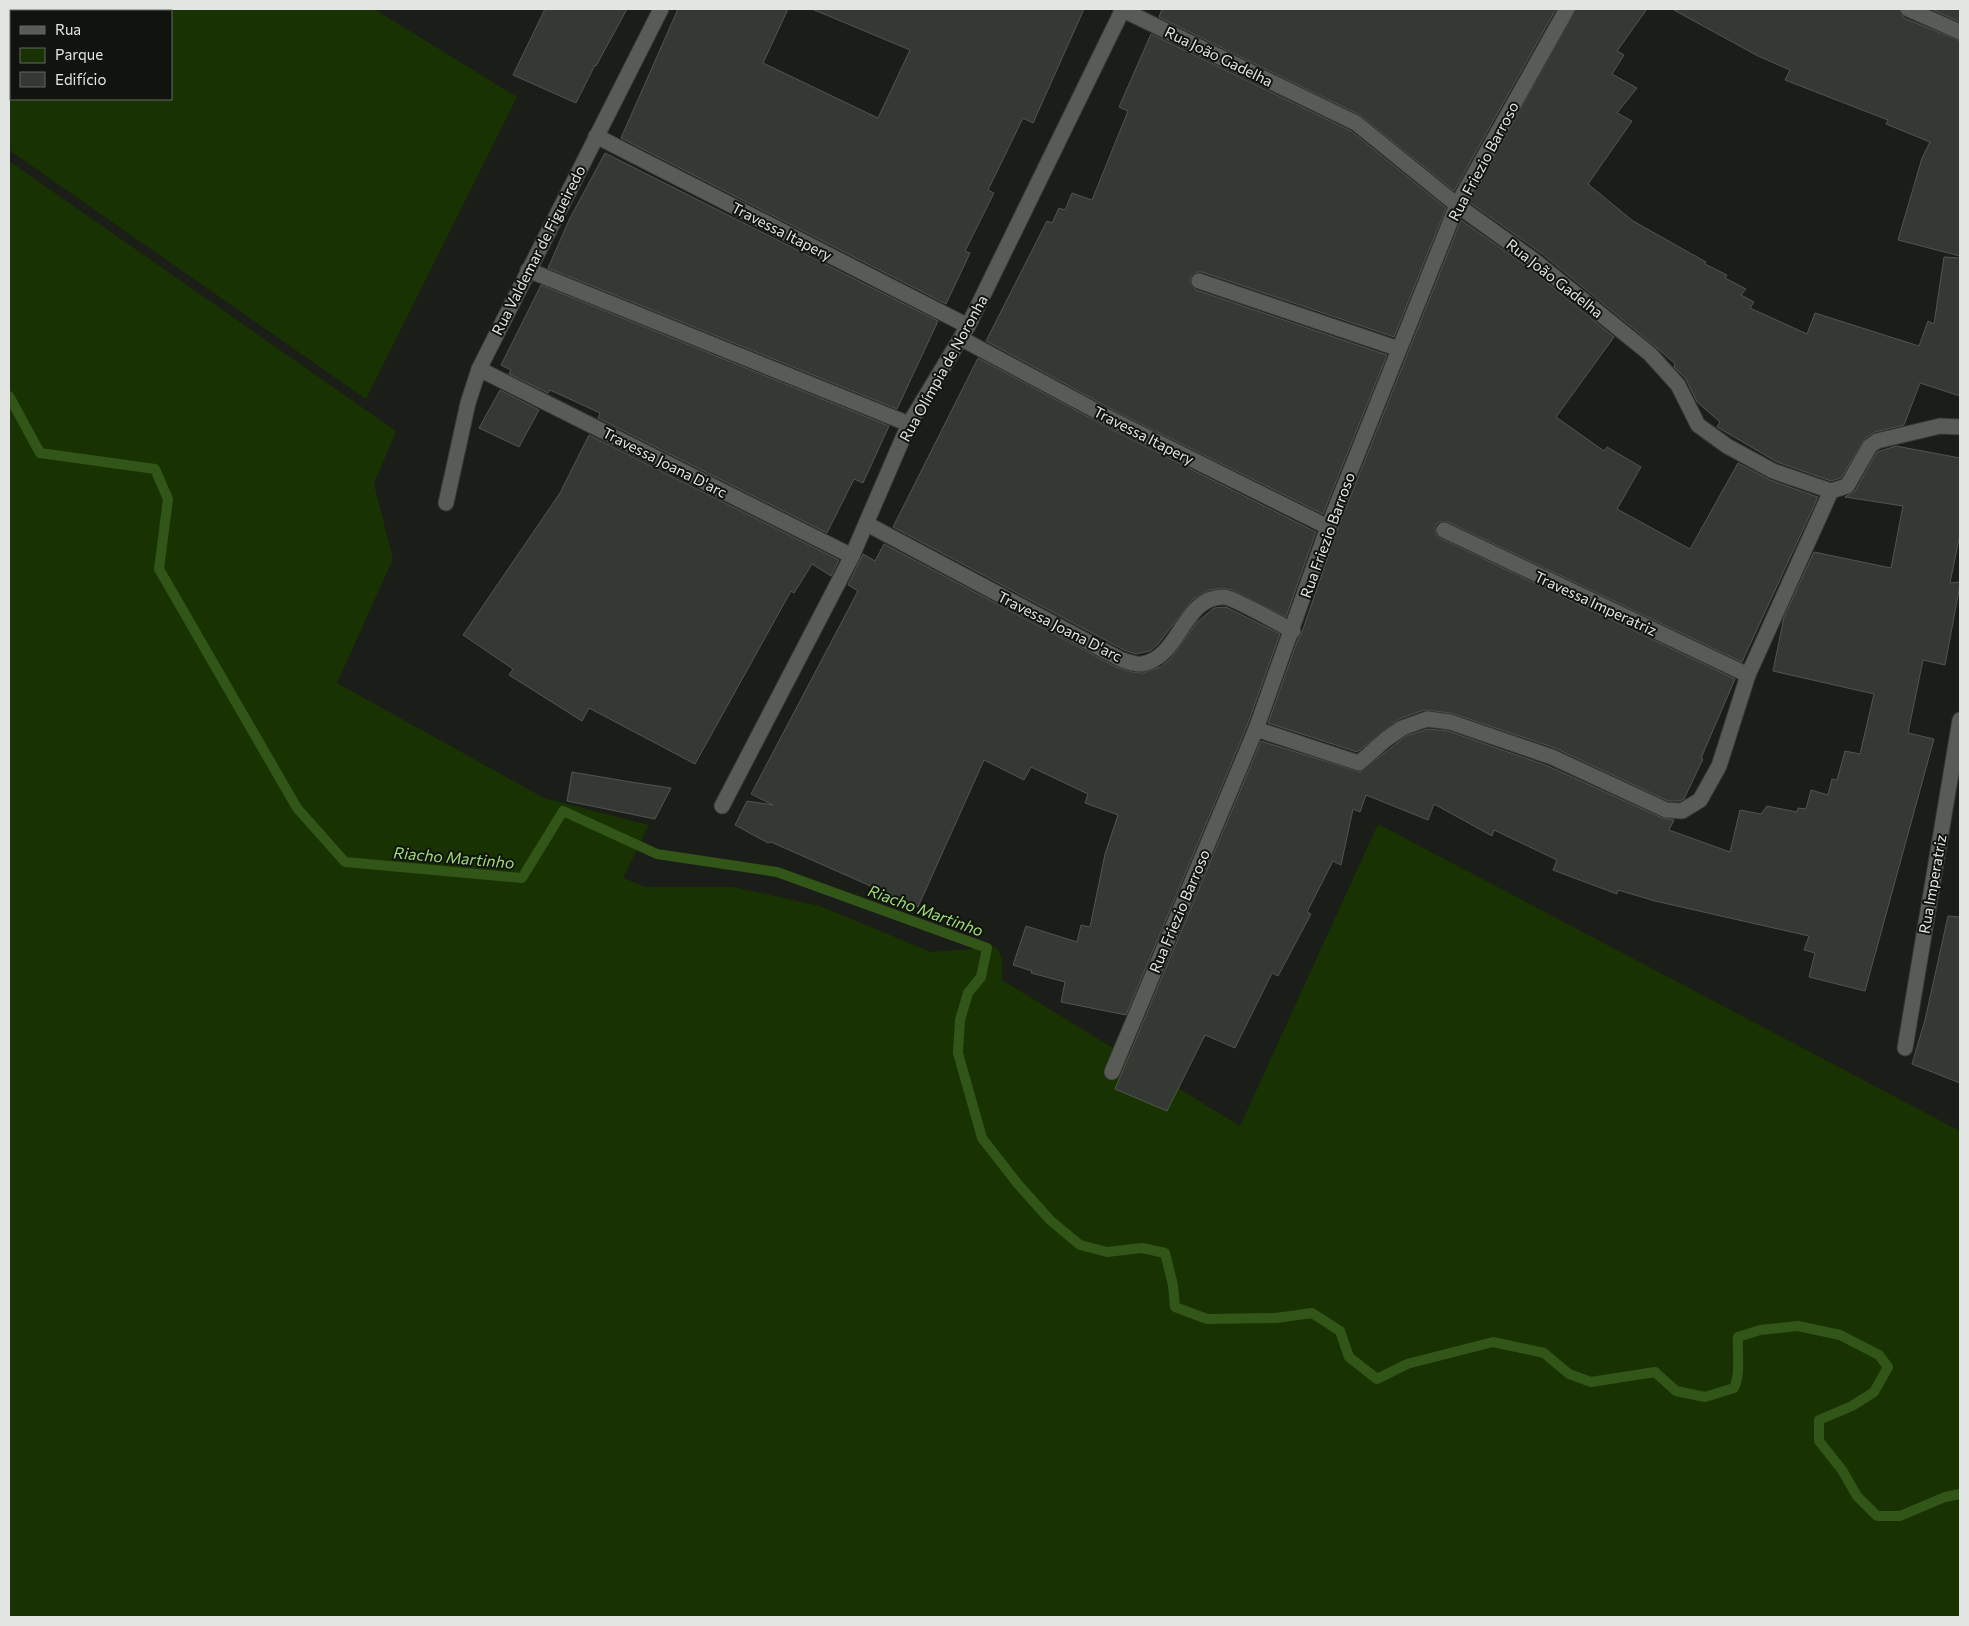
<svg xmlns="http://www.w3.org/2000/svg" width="1969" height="1626" font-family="Commissioner,sans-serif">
  <rect width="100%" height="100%" fill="#1a1d18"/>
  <g fill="#183301">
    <path d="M 9,9 L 53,9 L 52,11 L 11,11 L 11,78 L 9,82 Z"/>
    <path d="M 68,9 L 374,9 L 517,97 L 366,399 L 9,150 L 9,99 L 11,96 L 11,99 L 171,99 L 171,11 L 67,11 Z"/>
    <path d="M 9,161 L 396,431 L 374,484 L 393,559 L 337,683 L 544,798 L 649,825 L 623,878 L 646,887 L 733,887 L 820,906 L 931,952 L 997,947 L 1002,959 L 1002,980 L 1240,1126 L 1378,824 L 1960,1131 L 1960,1617 L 9,1617 Z"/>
  </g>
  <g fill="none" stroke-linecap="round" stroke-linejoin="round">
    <path stroke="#325518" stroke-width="10" d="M 9,396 L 40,453 L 155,469 L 168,499 L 159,569 L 297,808 L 345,862 L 522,878 L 563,811 L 657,854 L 777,872 L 987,948 L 981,977 L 968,993 L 960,1020 L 958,1053 L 982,1138 L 1017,1183 L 1050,1220 L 1080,1245 L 1107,1252 L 1142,1248 L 1165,1253 L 1173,1285 L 1175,1307 L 1207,1319 L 1276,1318 L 1312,1313 L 1340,1331 L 1349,1357 L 1377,1379 L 1407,1364 L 1493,1342 L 1544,1353 L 1569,1374 L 1591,1382 L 1655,1372 L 1676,1391 L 1705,1397 L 1734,1388 C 1741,1373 1737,1354 1738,1337 L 1760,1330 L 1798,1326 L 1840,1335 L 1879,1355 L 1888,1367 L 1874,1392 L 1852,1406 L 1819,1420 L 1819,1441 L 1842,1470 L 1857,1496 L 1877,1516 L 1900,1516 L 1945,1497 L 1960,1494"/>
  </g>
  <g fill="#353934" stroke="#51554f">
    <path d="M 545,9 L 627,9 L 596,66 L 595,65 L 576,103 L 513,75 Z"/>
    <path d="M 678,9 L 788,9 L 763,63 L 878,118 L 910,50 L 812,9 L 1084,9 L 1033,123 L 1023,118 L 988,190 L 994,193 L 965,251 L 970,253 L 946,304 L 621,138 Z"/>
    <path d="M 1162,9 L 1556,9 L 1454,191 L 1360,115 L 1159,17 Z"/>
    <path d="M 1576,9 L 1647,9 L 1617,51 L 1624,55 L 1612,74 L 1637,88 L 1617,113 L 1632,121 L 1588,184 L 1633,221 L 1706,262 L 1705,264 L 1727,275 L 1725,278 L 1746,289 L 1741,295 L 1754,302 L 1750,308 L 1807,334 L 1815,313 L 1919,346 L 1928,321 L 1934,324 L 1944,257 L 1960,258 L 1960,396 L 1920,383 L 1904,425 L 1875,432 L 1865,438 L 1841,478 L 1831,481 L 1777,462 L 1717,427 L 1720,422 L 1697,402 L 1686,379 L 1674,367 L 1675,364 L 1656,347 L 1541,253 L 1469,202 Z"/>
    <path d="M 1672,9 L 1899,9 L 1904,18 L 1960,41 L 1960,256 L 1898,240 L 1922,158 L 1930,142 L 1886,124 L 1888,120 L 1785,80 L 1790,70 L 1758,56 Z"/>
    <path d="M 1931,9 L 1960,9 L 1960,22 Z"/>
    <path d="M 1151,34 L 1351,131 L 1446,208 L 1394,337 L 1202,272 L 1197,272 L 1190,278 L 1190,283 L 1196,290 L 1387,355 L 1323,514 L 1117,412 L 986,341 L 1047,221 L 1052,223 L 1059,208 L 1065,210 L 1072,193 L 1092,200 L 1128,111 L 1119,107 Z"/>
    <path d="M 605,153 L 938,321 L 897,409 L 548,268 L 570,218 Z"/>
    <path d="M 1461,220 L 1529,268 L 1614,337 L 1556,417 L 1604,451 L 1607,447 L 1641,467 L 1617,509 L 1690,549 L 1738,463 L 1770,480 L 1818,497 L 1742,662 L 1448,522 L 1439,522 L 1435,526 L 1436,535 L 1440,538 L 1735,679 L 1701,758 L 1703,759 L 1684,799 L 1680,801 L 1668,801 L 1555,748 L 1451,713 L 1424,710 L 1399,719 L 1357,752 L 1268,723 L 1298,639 L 1301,635 L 1337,530 Z"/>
    <path d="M 541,285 L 889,426 L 863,483 L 854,479 L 827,533 L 598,418 L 600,413 L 550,390 L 548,393 L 509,374 L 511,370 L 501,365 Z"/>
    <path d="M 978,358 L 1109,428 L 1316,532 L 1286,617 L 1232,590 L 1223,588 L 1209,590 L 1192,600 L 1158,644 L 1150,651 L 1136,654 L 1124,650 L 893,527 Z"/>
    <path d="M 500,390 L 539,410 L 519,447 L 479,428 Z"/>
    <path d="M 589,435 L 839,560 L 831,576 L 812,564 L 794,593 L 791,591 L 695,764 L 589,708 L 582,721 L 509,675 L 513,669 L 463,635 L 560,493 Z"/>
    <path d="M 1896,446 L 1960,458 L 1960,534 L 1950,583 L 1960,582 L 1960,585 L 1945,665 L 1923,660 L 1908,733 L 1934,739 L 1865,991 L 1809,977 L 1815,953 L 1804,950 L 1809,936 L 1655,901 L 1618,890 L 1617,894 L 1553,870 L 1557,860 L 1494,830 L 1492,836 L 1434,804 L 1428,820 L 1366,795 L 1360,812 L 1353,809 L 1341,865 L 1333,861 L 1307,912 L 1311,914 L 1278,976 L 1272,973 L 1235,1048 L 1205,1035 L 1167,1111 L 1115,1089 L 1261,741 L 1360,772 L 1406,736 L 1428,729 L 1448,731 L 1548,766 L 1662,818 L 1674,820 L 1669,830 L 1730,852 L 1740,810 L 1761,814 L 1767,806 L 1797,812 L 1798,808 L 1806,809 L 1811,790 L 1828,795 L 1832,779 L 1837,780 L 1845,751 L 1860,754 L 1874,694 L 1773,671 L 1784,617 L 1814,552 L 1891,568 L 1903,506 L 1845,497 L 1855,491 L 1877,452 Z"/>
    <path d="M 884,544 L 1116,667 L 1132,672 L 1143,673 L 1161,667 L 1172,657 L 1197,622 L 1214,608 L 1226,607 L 1280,634 L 1247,726 L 1126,1015 L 1061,1002 L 1065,982 L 1031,973 L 1032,971 L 1013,965 L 1026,926 L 1077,942 L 1081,925 L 1090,927 L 1105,854 L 1118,815 L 1085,803 L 1088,794 L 1031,767 L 1024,780 L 984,760 L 918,907 L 771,842 L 768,843 L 735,825 L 747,801 L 773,805 L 751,794 L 858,591 L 848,585 L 863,554 L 875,561 Z"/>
    <path d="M 572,772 L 631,782 L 671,788 L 655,819 L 567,801 Z"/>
    <path d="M 1948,916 L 1960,917 L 1960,1083 L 1912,1064 L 1925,1020 Z"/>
  </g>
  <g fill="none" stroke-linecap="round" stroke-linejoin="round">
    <g stroke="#363835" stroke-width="17">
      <g id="minor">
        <path d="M 1121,9 L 1356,123 L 1457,205 L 1535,261 L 1650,354 L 1678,385 L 1698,425 L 1727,446 L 1773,471 L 1831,491 L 1847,486 L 1870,446 L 1877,441 L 1940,426 L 1960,427"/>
        <path d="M 1908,9 L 1960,32"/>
        <path d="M 596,136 L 968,326"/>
        <path d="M 528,270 L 909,424"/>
        <path d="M 1199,281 L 1399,349"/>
        <path d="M 962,339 L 1113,420 L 1328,527"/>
        <path d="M 479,369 L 852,556"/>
        <path d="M 446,503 L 468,403 L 479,369 L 661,9"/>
        <path d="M 867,524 L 1120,659 C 1126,661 1136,665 1142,664 C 1180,658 1183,596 1224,597 C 1232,597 1282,625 1293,631"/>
        <path d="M 1444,530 L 1748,675"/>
        <path d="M 1256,729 L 1359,763 L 1385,740 L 1402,728 L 1427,719 L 1450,722 L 1552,757 L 1666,810 L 1682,811 L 1700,800 L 1719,766 L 1748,675 L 1831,491"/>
        <path d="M 722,806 L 852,556 L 909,424 L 968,326 L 1123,9"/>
        <path d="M 1905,1048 L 1960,720"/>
        <path d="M 1112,1072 L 1256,729 L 1328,527 L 1457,205 L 1567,9"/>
      </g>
    </g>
    <use href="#minor" stroke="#585b56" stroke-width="15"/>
  </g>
  <g text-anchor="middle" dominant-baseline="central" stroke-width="4" stroke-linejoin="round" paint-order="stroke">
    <g font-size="15" fill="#e3e5e2" stroke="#11130f">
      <text transform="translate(1219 56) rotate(26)">Rua João Gadelha</text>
      <text transform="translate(1483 161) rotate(-62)">Rua Friezio Barroso</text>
      <text transform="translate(782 231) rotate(27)">Travessa Itapery</text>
      <text transform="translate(538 250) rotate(-63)">Rua Valdemar de Figueiredo</text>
      <text transform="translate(1555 278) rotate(38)">Rua João Gadelha</text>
      <text transform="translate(943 368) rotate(-61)">Rua Olímpia de Noronha</text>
      <text transform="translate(1144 435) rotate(27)">Travessa Itapery</text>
      <text transform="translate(665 462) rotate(27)">Travessa Joana D'arc</text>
      <text transform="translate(1327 535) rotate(-70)">Rua Friezio Barroso</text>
      <text transform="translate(1596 603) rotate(25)">Travessa Imperatriz</text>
      <text transform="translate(1060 626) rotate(27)">Travessa Joana D'arc</text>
      <text transform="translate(1932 884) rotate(-80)">Rua Imperatriz</text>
      <text transform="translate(1179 911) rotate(-67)">Rua Friezio Barroso</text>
    </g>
    <g font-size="16" font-style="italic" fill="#9ede76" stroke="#11130f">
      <text transform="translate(454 857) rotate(5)">Riacho Martinho</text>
      <text transform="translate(926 910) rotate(20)">Riacho Martinho</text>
    </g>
  </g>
  <rect width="1969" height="1626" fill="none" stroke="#e3e5e2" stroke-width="20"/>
  <rect x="10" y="10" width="162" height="90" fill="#11130f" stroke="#656763"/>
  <rect x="20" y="26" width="25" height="8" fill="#585b56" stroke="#656763"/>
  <text x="55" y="35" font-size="15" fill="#e3e5e2">Rua</text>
  <rect x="20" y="48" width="25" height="15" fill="#183301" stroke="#656763"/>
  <text x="55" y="60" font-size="15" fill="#e3e5e2">Parque</text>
  <rect x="20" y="72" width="25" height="15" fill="#353934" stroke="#656763"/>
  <text x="55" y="85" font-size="15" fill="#e3e5e2">Edifício</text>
</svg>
